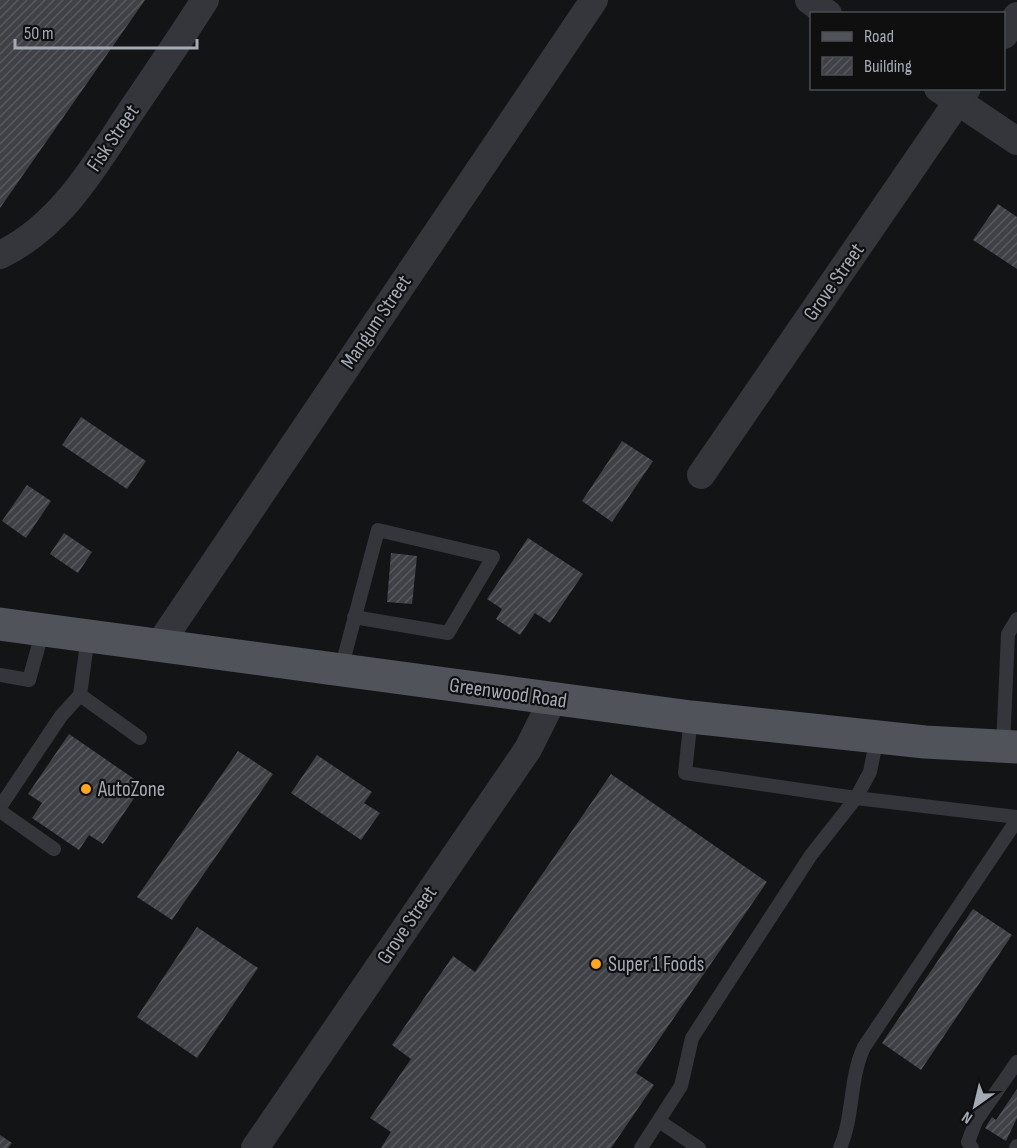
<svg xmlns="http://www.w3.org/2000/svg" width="1017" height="1148" font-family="'Sofia Sans Condensed',sans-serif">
  <defs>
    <pattern id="building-hatch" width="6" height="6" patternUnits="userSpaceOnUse" patternTransform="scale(1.5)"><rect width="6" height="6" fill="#3f4146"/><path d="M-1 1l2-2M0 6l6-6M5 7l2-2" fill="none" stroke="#585a5e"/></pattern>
  </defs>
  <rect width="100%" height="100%" fill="#131415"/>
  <g fill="url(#building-hatch)">
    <path d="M 0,0 L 145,0 L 0,208 Z"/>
    <path d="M 998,204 L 1017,217 L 1017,269 L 973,240 Z"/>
    <path d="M 81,417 L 146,461 L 127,489 L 62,445 Z"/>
    <path d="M 622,441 L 653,461 L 612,522 L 582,501 Z"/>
    <path d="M 27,485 L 51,501 L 26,538 L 2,521 Z"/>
    <path d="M 64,533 L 92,552 L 78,573 L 50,554 Z"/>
    <path d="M 528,538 L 583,574 L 550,623 L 535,613 L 520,635 L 496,619 L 502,609 L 487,599 Z"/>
    <path d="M 391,553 L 417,556 L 412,604 L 387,602 Z"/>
    <path d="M 69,734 L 143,785 L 103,844 L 89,835 L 79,850 L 32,818 L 42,803 L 28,794 Z"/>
    <path d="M 238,751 L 273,774 L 172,920 L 137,897 Z"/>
    <path d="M 317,755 L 372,792 L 364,803 L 380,813 L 361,840 L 291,793 Z"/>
    <path d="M 611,774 L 767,882 L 636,1073 L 654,1085 L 611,1148 L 381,1148 L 391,1132 L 370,1118 L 411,1059 L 392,1045 L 453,956 L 475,972 Z"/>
    <path d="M 973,909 L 1012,935 L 921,1070 L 882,1043 Z"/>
    <path d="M 197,927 L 258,968 L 197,1058 L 137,1017 Z"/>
    <path d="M 1017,1089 L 1017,1118 L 1006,1141 L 985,1128 L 992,1117 L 996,1120 Z"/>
    <path d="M 0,1135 L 12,1143 L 8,1148 L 0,1148 Z"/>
  </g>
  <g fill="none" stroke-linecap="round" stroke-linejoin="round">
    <g stroke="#34363b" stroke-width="14">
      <path d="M 88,636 L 80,695 L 140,738"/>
      <path d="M 341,669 L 378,530 L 493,557 L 448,633 L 354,617"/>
      <path d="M 0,675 L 29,680 L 43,630"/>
      <path d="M 691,717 L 685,773 L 856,798 L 1017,817"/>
      <path d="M 1003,746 L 1008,634 L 1017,619"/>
      <path d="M 0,807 L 61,716 L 80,695"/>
      <path d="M 0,811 L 54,849"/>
      <path d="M 659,1121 L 699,1148"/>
      <path d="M 641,1148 L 681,1086 L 692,1038 L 811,855 L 856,798 L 870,772 L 877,737"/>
      <path d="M 840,1148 C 854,1116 849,1079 864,1047 L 1017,820"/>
      <path d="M 972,1148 L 968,1142 L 976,1121 L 1017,1062"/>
      <path d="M 1016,1148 L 1017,1146"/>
    </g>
    <g stroke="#34363b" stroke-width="28">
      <path d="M 809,0 L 828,14"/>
      <path d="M 1004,35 L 1017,16"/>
      <path d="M 938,88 L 1017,141"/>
      <path d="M 0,255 C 61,226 95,165 131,111 C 156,74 181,38 205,0"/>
      <path d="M 701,475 L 967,88"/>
      <path d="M 159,645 L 594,0"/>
      <path d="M 255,1148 L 528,749 L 553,699"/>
    </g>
    <path stroke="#50535a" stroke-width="33" d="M 0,624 L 691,717 L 925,742 L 1017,747"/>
  </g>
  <g fill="#fda524" stroke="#0f0f10" stroke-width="2">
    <circle cx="86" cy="789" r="6"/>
    <circle cx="596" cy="964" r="6"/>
  </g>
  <g text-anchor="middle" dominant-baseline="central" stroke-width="4.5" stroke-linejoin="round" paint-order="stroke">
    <g font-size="21" fill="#a4abb7" stroke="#0f0f10">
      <text transform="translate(113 138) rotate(-56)">Fisk Street</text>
      <text transform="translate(834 282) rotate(-55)">Grove Street</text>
      <text transform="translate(376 322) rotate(-56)">Mangum Street</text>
      <text transform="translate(508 693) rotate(8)">Greenwood Road</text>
      <text transform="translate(407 925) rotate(-56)">Grove Street</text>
    </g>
    <g font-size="21" fill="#a4abb7" stroke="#0f0f10" text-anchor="start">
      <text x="98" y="789">AutoZone</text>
      <text x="608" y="964">Super 1 Foods</text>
    </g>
  </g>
  <rect x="810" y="12" width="195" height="78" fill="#0f0f10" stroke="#4b4d53" stroke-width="1.5"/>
  <rect x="822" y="32" width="30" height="9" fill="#50535a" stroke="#4b4d53" stroke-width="1.5"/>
  <text x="864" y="42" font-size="18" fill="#a4abb7">Road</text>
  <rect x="822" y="57" width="30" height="18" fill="url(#building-hatch)" stroke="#4b4d53" stroke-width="1.5"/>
  <text x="864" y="72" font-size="18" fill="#a4abb7">Building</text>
  <g transform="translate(975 1106) rotate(214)" stroke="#0f0f10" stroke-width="4.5" paint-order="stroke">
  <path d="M0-4.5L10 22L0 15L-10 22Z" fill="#a4abb7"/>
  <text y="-9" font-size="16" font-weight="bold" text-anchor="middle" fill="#a4abb7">N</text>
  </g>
  <path d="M15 39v9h182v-9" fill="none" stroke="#a4abb7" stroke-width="3"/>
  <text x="24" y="39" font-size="18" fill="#a4abb7" stroke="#0f0f10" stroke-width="4.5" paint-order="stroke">50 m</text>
</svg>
